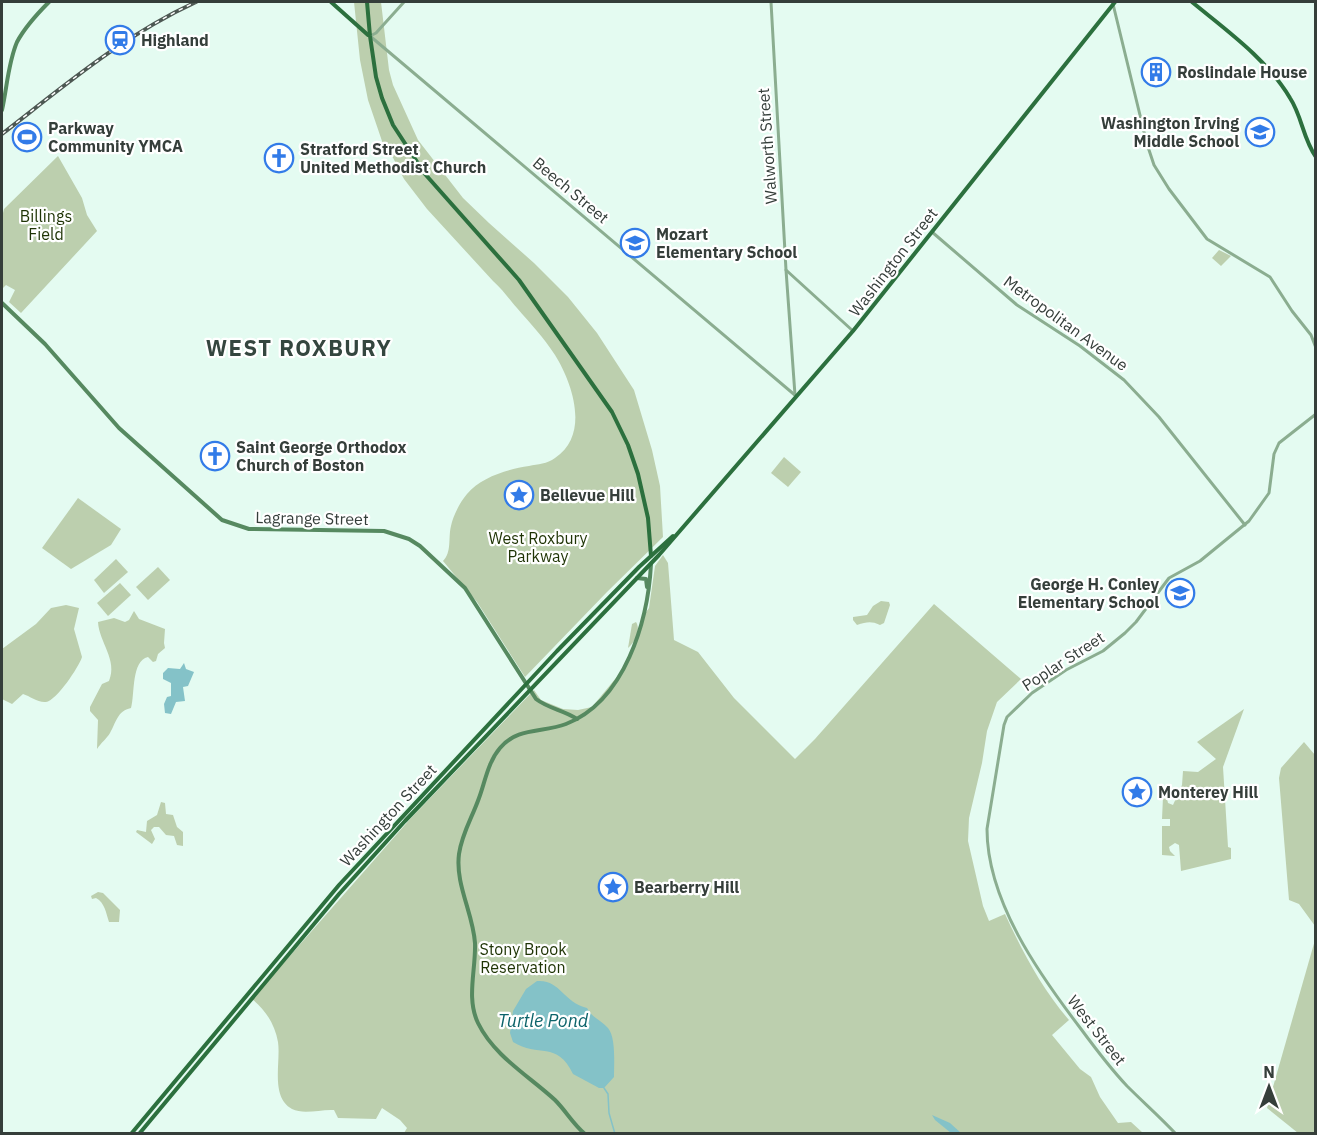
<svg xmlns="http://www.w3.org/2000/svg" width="1317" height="1135" font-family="'IBM Plex Sans',sans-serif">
  <rect width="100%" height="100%" fill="#e4fbf1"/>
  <g fill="#bccfae">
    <path d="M 354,2 L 381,2 L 389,70 L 393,85 L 418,140 L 463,198 L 489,223 L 534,263 L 568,297 L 597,333 L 634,390 L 652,450 L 660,486 L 663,537 L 607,592 L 525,677 L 477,602 L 443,561 C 452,552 448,538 451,526 C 453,516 460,502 467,494 C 481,477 508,469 529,466 C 538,464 547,464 555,458 C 590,435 573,384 555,355 C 544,338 530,323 517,308 C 508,298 503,290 493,281 L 427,209 L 404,179 L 389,150 L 383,144 L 368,100 L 360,60 Z"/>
    <path d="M 58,156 L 82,198 L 87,215 L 97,231 L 21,313 L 9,302 L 15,290 L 6,285 L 2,289 L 2,217 L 4,209 Z"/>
    <path d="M 1219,250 L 1231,256 L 1221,266 L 1212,258 Z"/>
    <path d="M 784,457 L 801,472 L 788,487 L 771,473 Z"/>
    <path d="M 78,498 L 121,529 L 111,545 L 71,569 L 42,548 Z"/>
    <path d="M 663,555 L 668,563 L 674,640 L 698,652 L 734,698 L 795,759 L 815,739 L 934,604 L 1021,679 L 997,702 L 987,731 L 982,763 L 969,818 L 968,841 L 983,906 L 989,921 L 1005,914 C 1022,951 1042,989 1069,1020 L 1052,1035 L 1080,1069 L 1091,1077 L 1100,1097 L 1118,1123 L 1131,1122 L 1143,1133 L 404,1133 L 407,1128 L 400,1120 L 382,1108 L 376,1119 L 338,1118 L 334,1110 C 321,1109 304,1115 292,1109 C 270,1097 281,1062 278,1042 C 275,1025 266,1010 252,999 L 411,818 L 534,690 L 541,700 L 563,709 L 578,710 L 592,707 L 620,673 L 631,653 L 644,615 L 649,608 L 655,566 Z"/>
    <path d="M 116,559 L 128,572 L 104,593 L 94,580 Z"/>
    <path d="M 158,567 L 170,580 L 148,600 L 136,587 Z"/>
    <path d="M 120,583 L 131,595 L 108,616 L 97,603 Z"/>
    <path d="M 881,601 L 889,602 L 890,605 L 884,623 L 880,625 C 871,621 867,622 857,625 L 853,620 L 853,617 L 867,615 L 873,606 Z"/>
    <path d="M 66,605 L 79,608 L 74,629 L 82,657 C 79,667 56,701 46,702 C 38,703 30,696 23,694 L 12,704 L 2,699 L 2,649 L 36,624 L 51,608 Z"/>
    <path d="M 134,611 L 139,619 L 165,629 L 164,643 L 165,648 L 158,654 L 156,661 L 153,662 L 148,657 C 131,661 135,694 131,708 C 117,711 116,723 110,733 C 107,738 101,743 97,749 L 98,720 L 90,711 L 90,707 L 102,684 L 109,681 C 118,660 99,642 98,622 L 114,618 L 125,622 L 129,620 Z"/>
    <path d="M 636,622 C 641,630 635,642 628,648 L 632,624 Z"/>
    <path d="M 1244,709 L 1223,767 L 1228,847 L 1231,848 L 1231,859 L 1181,871 L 1179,845 L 1175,843 L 1169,847 L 1170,851 L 1175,856 L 1162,855 L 1162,826 L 1170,826 L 1170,819 L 1162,819 L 1163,797 L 1166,794 L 1168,803 L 1173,805 L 1182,785 L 1183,771 L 1198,772 L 1216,759 L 1197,742 Z"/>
    <path d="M 1304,742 L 1315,755 L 1315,926 L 1299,904 L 1289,900 L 1279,778 L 1281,768 Z"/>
    <path d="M 161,802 L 165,803 L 166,814 L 173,815 L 177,827 L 183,832 L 183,846 L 177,845 L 174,836 L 166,835 L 159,827 L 154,827 L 151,830 L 155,839 L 152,844 L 136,832 L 137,830 L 146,832 L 147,821 L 157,815 Z"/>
    <path d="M 98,892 L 103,893 L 120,910 L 119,922 L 109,922 C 106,913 105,903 96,898 L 92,899 L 91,896 Z"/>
    <path d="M 1315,940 L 1315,1133 L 1298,1133 L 1267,1108 Z"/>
  </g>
  <g fill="#84c2c8">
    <path d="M 184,663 L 186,669 L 194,672 L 188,686 L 183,687 L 185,701 L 176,702 L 171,714 L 165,713 L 164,704 L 167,697 L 171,696 L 171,683 L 163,679 L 163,673 L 168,668 L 180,669 Z"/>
    <path d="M 537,981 C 560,979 563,1002 587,1008 C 592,1018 601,1020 608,1028 C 616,1037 614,1065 614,1077 L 604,1088 L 599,1088 L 573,1074 C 557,1040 538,1058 513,1042 L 510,1033 L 513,1011 L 526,989 Z"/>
    <path d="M 932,1115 L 950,1123 L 961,1133 L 951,1133 L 935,1120 Z"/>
  </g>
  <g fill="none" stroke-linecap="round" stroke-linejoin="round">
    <path stroke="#84c2c8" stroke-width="1.5" d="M 604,1088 L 608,1094 L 609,1113 L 615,1134"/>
    <g stroke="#8bad90" stroke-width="3">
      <path d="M 404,2 L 376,33 L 370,36 L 796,396"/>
      <path d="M 771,2 L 786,270 L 795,395"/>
      <path d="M 1113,4 L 1147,144 L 1154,165 L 1169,189 L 1207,239 L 1270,277 L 1292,311 L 1311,335 L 1316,348"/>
      <path d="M 932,232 L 1017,305 L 1080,346 L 1124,380 L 1159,417 L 1245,525"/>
      <path d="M 786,270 L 853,331"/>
      <path d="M 1176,1134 C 1160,1117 1143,1102 1127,1086 C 1110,1068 1095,1048 1081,1029 C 1039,974 987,901 987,829 L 1004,725 L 1007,717 L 1032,693 L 1066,670 L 1103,651 L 1125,633 L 1136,622 L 1169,578 L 1200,561 L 1249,521 L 1269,493 L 1274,454 L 1279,443 L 1316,414"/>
    </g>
    <g stroke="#568960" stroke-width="4">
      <path d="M 2,110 C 7,88 8,63 17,42 C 25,27 37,14 49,2"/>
      <path d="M 2,303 L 45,344 L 119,428 L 222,520 L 249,529 L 384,531 L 409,539 L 420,546 L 465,588 L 536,699 C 549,709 564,710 577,719"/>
      <path d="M 637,578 L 646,579 L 647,587"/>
      <path d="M 585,1134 C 573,1124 566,1111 555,1100 C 529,1076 494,1056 478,1023 C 466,998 476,970 475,943 C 473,913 455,884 459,854 C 462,833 472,818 479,798 C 485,782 488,762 500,748 C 517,727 543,733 566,724 C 625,701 648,621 651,564"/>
    </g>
    <g stroke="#2c703e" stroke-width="4">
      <path d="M 331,2 L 368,35"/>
      <path d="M 367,2 L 370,36 L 376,77 L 382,98 L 393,125 L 425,174 L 519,280 L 612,412 L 628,445 L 638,474 L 648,518 L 651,556"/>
      <path d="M 1192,2 C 1226,30 1267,59 1290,98 C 1302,116 1303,139 1316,157"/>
      <path d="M 131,1134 L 339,885 L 557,651 L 639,567 L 673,536"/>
      <path d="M 139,1134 L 339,894 L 405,821 L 659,555 L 853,331 L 1115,2"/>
    </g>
    <g stroke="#4d5853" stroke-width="4">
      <path id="rail" d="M 2,134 C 64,86 124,35 196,2"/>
    </g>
    <use href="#rail" stroke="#fff" stroke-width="1.5" stroke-dasharray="4.5" stroke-linecap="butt"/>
  </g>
  <defs>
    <g id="station-ring" transform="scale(1.5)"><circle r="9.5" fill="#fff" stroke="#327be8" stroke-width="1.5"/><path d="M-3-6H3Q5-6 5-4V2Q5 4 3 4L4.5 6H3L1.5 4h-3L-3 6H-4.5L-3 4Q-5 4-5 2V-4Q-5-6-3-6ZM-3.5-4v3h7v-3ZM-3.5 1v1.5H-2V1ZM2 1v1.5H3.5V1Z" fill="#327be8"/></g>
    <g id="building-ring" transform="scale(1.5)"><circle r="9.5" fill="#fff" stroke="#327be8" stroke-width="1.5"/><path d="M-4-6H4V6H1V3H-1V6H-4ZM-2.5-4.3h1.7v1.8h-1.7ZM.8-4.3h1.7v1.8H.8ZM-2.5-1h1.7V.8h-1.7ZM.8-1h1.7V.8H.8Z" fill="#327be8"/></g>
    <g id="school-ring" transform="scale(1.5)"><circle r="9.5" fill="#fff" stroke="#327be8" stroke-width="1.5"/><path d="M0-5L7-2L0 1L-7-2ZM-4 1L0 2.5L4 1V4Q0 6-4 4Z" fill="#327be8"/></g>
    <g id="stadium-ring" transform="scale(1.5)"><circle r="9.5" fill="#fff" stroke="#327be8" stroke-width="1.5"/><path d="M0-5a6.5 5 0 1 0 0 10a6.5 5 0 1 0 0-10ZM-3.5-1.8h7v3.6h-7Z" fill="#327be8"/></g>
    <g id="church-ring" transform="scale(1.5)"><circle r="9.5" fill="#fff" stroke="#327be8" stroke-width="1.5"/><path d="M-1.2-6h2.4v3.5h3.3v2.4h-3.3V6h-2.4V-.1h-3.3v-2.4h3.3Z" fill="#327be8"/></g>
    <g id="sight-ring" transform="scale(1.5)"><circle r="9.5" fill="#fff" stroke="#327be8" stroke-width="1.5"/><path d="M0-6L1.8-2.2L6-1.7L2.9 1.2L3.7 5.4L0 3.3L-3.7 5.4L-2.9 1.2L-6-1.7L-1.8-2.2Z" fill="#327be8"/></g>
  </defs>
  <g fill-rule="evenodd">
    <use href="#station-ring" x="120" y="40"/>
    <use href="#building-ring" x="1156" y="72"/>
    <use href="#school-ring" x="1260" y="132"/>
    <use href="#stadium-ring" x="27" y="137"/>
    <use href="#church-ring" x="279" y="158"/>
    <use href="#school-ring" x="635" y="243"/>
    <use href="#church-ring" x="215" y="456"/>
    <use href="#sight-ring" x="519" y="495"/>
    <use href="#school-ring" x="1180" y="593"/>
    <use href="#sight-ring" x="1137" y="792"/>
    <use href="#sight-ring" x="613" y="887"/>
  </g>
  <g text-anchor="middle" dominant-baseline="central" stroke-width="4.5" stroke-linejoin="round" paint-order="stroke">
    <g font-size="16" font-weight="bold" fill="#353e3a" stroke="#fff" text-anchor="start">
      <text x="141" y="40">Highland</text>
      <text x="1177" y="72">Roslindale House</text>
      <text x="1239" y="123" text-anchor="end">Washington Irving<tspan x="1239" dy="18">Middle School</tspan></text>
      <text x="48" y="128">Parkway<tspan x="48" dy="18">Community YMCA</tspan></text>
      <text x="300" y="149">Stratford Street<tspan x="300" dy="18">United Methodist Church</tspan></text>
      <text x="656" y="234">Mozart<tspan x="656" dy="18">Elementary School</tspan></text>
      <text x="236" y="447">Saint George Orthodox<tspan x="236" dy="18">Church of Boston</tspan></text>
      <text x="540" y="495">Bellevue Hill</text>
      <text x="1159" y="584" text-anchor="end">George H. Conley<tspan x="1159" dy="18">Elementary School</tspan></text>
      <text x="1158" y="792">Monterey Hill</text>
      <text x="634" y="887">Bearberry Hill</text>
    </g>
    <g font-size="16" fill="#353e3a" stroke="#fff">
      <text transform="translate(767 146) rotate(-94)">Walworth Street</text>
      <text transform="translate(571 190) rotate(40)">Beech Street</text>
      <text transform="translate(893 262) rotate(-52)">Washington Street</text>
      <text transform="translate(1066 323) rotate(36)">Metropolitan Avenue</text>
      <text transform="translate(312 518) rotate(1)">Lagrange Street</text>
      <text transform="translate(1063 661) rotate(-33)">Poplar Street</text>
      <text transform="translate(388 815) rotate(-47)">Washington Street</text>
      <text transform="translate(1097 1030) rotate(52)">West Street</text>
    </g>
    <g font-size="16" fill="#1f3405" stroke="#fff">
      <text x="46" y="216">Billings<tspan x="46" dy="18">Field</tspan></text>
      <text x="538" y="538">West Roxbury<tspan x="538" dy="18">Parkway</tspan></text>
      <text x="523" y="949">Stony Brook<tspan x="523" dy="18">Reservation</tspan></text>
    </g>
    <g font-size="18" font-style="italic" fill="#0c636a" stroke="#fff">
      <text x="543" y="1020">Turtle Pond</text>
    </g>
    <g font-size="22" font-weight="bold" letter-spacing="1.5" fill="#34463f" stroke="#fff">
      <text x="299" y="347">WEST ROXBURY</text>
    </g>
  </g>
  <rect width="1317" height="1135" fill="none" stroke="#353e3a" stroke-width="6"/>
  <g transform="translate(1269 1087)" stroke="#ffffff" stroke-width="4.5" paint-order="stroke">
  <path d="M0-4.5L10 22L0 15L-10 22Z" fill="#353e3a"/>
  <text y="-9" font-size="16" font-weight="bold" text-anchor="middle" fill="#353e3a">N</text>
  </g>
</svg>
